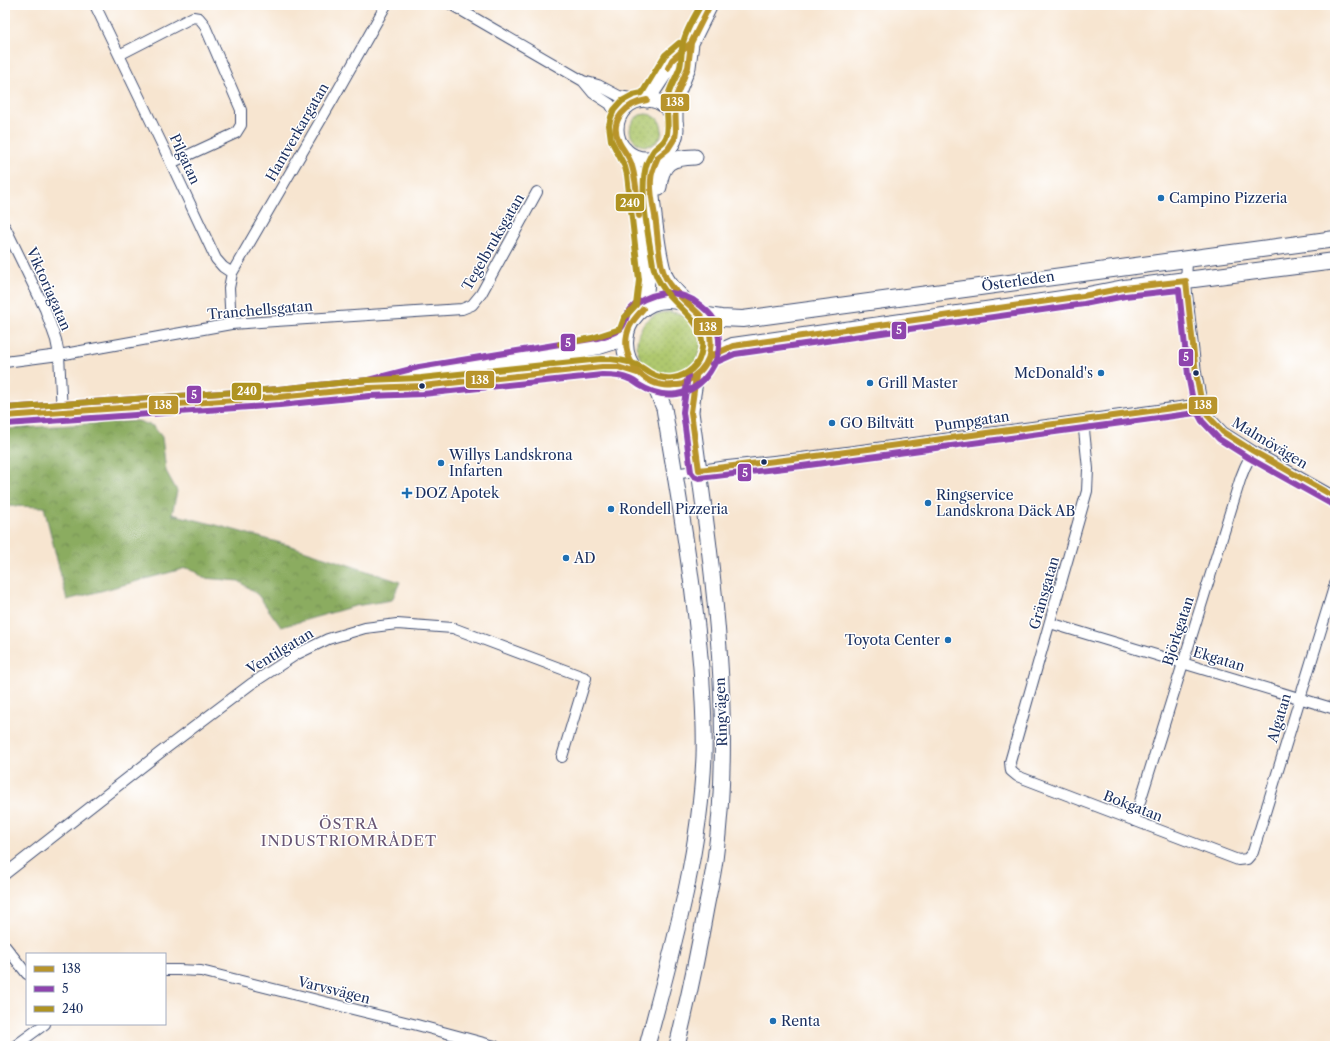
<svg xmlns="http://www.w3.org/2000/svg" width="1340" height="1051" viewBox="0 0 1340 1051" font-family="'Libre Caslon Text',serif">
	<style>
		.grass { fill: url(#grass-dots); stroke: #657c66 }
		.forest { fill: url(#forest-crowns); stroke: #536e60 }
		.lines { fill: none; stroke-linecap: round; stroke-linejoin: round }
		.minor-casing { stroke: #3c4a6f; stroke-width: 12 }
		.secondary-casing { stroke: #3c4a6f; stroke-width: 17 }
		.primary-casing { stroke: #3c4a6f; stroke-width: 18 }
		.minor { stroke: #fff; stroke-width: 10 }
		.secondary { stroke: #fff; stroke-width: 15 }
		.primary { stroke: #fff; stroke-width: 16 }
		.bus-1-casing { stroke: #fff; stroke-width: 9 }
		.bus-2-casing { stroke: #fff; stroke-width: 9 }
		.bus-3-casing { stroke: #fff; stroke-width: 9 }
		.bus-1 { stroke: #b8942b; stroke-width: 6 }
		.bus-2 { stroke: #8e44ad; stroke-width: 6 }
		.bus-3 { stroke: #af9321; stroke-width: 6 }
		.poi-dot { fill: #1f6fb2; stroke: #fff; stroke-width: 1.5 }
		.bus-dot { fill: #1b2f5e; stroke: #fff; stroke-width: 1.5 }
		.labels { text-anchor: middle; stroke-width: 3; stroke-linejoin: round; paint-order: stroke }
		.street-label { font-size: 14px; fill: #1b2f5e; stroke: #fff }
		.poi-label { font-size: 14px; fill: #1b2f5e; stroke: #fff; text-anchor: start }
		.neighbourhood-label { font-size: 15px; letter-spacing: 1px; fill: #695674; stroke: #fff }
		.line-badge { stroke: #fff; stroke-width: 1.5 }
		.badge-label { font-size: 11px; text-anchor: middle; font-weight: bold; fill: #fff }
	</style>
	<defs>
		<pattern id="grass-dots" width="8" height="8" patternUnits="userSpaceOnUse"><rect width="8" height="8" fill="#afc86e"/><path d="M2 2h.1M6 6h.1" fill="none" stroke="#96ac62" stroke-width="1.8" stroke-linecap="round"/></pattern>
		<pattern id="forest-crowns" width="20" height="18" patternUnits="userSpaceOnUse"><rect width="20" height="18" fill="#8bac61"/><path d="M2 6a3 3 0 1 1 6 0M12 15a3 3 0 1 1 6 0" fill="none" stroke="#718c53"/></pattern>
	</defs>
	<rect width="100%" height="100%" fill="#fff"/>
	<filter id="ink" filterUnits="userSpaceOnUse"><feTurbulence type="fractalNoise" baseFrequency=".025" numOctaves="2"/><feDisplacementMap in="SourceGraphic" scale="8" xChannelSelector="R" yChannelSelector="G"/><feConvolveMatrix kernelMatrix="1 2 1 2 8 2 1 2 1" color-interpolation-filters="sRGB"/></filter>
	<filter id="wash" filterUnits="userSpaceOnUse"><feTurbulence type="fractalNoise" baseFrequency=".012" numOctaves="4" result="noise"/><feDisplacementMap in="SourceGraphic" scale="16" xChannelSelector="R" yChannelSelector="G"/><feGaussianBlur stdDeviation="0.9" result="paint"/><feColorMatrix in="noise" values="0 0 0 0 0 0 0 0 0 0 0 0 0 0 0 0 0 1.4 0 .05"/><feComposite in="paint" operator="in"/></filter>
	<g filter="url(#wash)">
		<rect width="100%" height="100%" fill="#f7e5d0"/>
		<path class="grass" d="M630 130a16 16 0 1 1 32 0a16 16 0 1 1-32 0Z
			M637 344a32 32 0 1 1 64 0a32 32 0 1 1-64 0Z"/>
		<path class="forest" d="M138 421 153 426 162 437 166 471 177 491 172 514 216 525 288 545 400 582 392 600 355 606 281 627 258 595 239 581 203 578 194 570 186 568 67 600 44 507 8 506 5 507V429Z"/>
	</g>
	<g filter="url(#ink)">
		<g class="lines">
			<defs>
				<path id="minor" d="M95 5 171 163 216 259 223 267 232 273 229 288 231 324
					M452 5 583 81 598 85 619 96 642 100
					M119 55 193 17 199 18 204 24 241 110V125L236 133 171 163
					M583 81 593 93 610 104 614 111 617 123
					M5 227 45 309 56 340 59 355 62 412
					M1187 260 1186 285 1196 373 1202 404 1209 417 1223 432 1253 451 1335 497
					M232 273 333 99 386 5
					M5 362 59 355 231 324 462 309 472 305 481 294 537 192
					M1083 420 1088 469 1087 491 1010 762 1011 771 1017 776 1238 860 1247 859 1253 852 1335 584
					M674 474 728 466 801 458 884 447 1202 404
					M1050 623 1335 709
					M1134 821 1241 477 1245 467 1253 451
					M5 874 161 752 251 684 297 654 328 639 365 628 397 624 453 628 586 678 562 757
					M5 946 27 974
					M165 970H178L201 971 417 1025 495 1046
					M15 1046 45 1024"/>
				<path id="secondary" d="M616 129a30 30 0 1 1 60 0a30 30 0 1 1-60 0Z
					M647 100 666 71 672 60 691 43 710 5
					M675 121V99L688 67 691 43
					M625 150 634 170 647 280 646 292 643 309
					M658 157C655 163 653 170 652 177 650 193 659 265 666 278 672 289 682 297 690 306
					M659 187C662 161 671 158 695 157
					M647 1046C672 951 700 855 704 756 705 727 703 697 701 668 694 581 678 494 664 408L654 384
					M677 1046C688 1000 698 954 706 908 709 892 713 876 715 860 735 711 711 559 691 412L693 394 696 376"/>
				<path id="primary" d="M625 343a43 43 0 1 1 86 0a43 43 0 1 1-86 0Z
					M701 315 721 318 743 319 1335 239
					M709 357 733 346 1083 296 1124 288 1335 261
					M399 381 420 375 599 346 612 342 626 335
					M5 416 279 397 369 388 422 386 602 367H618L637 373"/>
			</defs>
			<use href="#minor" class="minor-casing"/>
			<use href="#secondary" class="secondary-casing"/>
			<use href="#primary" class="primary-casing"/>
			<use href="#minor" class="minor"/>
			<use href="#secondary" class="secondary"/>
			<use href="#primary" class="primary"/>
			<defs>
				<path id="bus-1" d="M668 68 672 60 691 43 710 5
					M658 157 668 149 675 138 676 131 675 99 688 67 691 43
					M639 216C637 199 637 183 632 166 630 157 623 150 619 142 608 120 627 103 647 100
					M643 309C639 314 633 320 630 326 616 355 643 390 674 385 677 385 681 385 683 384 687 382 690 379 693 377 703 370 709 361 710 350 712 337 710 326 701 316 689 304 675 294 666 278 658 263 658 234 655 216 653 204 650 192 651 180 651 172 655 164 658 157
					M709 357 733 346 1083 296 1124 288 1186 281 1196 373 1202 404 1209 417 1223 432 1253 451 1335 497
					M696 376 691 412 699 470 801 458 1202 404
					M5 416 279 397 369 388 422 386 602 367H618L637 373"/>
				<path id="bus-2" d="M712 364 735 354 1084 304 1125 296 1179 290 1188 375 1194 406 1202 421 1219 439 1249 458 1331 504
					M688 375 683 412 691 472 694 476 699 478 802 466 1203 412
					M5 408 278 389 368 380 419 367 597 338C604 336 614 334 620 329 624 326 626 318 628 313 635 301 652 295 664 293 673 292 685 296 693 300 702 306 710 312 715 321 717 325 717 329 718 333 724 360 704 389 677 394 664 396 650 392 639 385 636 383 633 380 629 379 621 375 611 375 602 375L423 394 370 396 280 405 6 424"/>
				<path id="bus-3" d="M560 344 592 338 620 329 624 318 636 305 639 280 627 175 625 167 611 140 609 125 611 117 614 110 622 101 633 95 642 93 665 55 679 43
					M5 408 278 389 368 380 421 378 601 359C613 359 626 360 637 365 643 367 647 372 652 374 665 381 681 379 692 369 698 364 701 356 702 348 705 323 680 310 666 292 660 284 655 276 653 265 649 238 638 189 647 163 649 159 651 154 654 150 659 145 666 142 667 134 669 123 666 112 667 101 668 89 676 79 680 67 682 59 681 51 683 43 686 30 694 17 701 5"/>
			</defs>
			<use href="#bus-1" class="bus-1-casing"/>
			<use href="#bus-2" class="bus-2-casing"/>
			<use href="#bus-3" class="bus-3-casing"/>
			<use href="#bus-1" class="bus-1"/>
			<use href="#bus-2" class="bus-2"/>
			<use href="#bus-3" class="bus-3"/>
		</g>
	</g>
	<g class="poi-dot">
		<circle cx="1161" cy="198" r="4"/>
		<circle cx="1101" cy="373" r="4"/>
		<circle cx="870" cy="383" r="4"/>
		<circle cx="832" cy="423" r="4"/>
		<circle cx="441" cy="463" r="4"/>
		<path d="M405 487h4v4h4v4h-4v4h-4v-4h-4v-4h4z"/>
		<circle cx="928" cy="503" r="4"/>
		<circle cx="611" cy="509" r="4"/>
		<circle cx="566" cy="558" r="4"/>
		<circle cx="948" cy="640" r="4"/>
		<circle cx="773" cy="1021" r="4"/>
	</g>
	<g class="bus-dot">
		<circle cx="1196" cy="373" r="3.5"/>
		<circle cx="422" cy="386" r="3.5"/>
		<circle cx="764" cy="462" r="3.5"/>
	</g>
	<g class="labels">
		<g class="street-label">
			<text transform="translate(297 132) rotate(-60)" y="5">Hantverkargatan</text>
			<text transform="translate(185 159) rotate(65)" y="5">Pilgatan</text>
			<text transform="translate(493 242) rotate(-60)" y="5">Tegelbruksgatan</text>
			<text transform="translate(1018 281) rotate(-8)" y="5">Österleden</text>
			<text transform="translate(49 289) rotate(66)" y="5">Viktoriagatan</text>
			<text transform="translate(260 310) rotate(-5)" y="5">Tranchellsgatan</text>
			<text transform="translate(972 421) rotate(-8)" y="5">Pumpgatan</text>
			<text transform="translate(1270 443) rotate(31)" y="5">Malmövägen</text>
			<text transform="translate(1044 593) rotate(-74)" y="5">Gränsgatan</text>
			<text transform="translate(1178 631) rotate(-72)" y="5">Björkgatan</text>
			<text transform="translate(280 651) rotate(-31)" y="5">Ventilgatan</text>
			<text transform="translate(1219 659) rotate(17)" y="5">Ekgatan</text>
			<text transform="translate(721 712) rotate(-92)" y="5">Ringvägen</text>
			<text transform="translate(1279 718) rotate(-73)" y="5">Algatan</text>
			<text transform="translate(1133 806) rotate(21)" y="5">Bokgatan</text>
			<text transform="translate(334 990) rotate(14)" y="5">Varvsvägen</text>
		</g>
		<g class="poi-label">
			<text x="1169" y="203">Campino Pizzeria</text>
			<text x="1093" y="378" text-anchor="end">McDonald's</text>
			<text x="878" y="388">Grill Master</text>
			<text x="840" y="428">GO Biltvätt</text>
			<text x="449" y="460">Willys Landskrona<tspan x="449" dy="16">Infarten</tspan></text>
			<text x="415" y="498">DOZ Apotek</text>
			<text x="936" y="500">Ringservice<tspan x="936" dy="16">Landskrona Däck AB</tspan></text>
			<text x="619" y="514">Rondell Pizzeria</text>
			<text x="574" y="563">AD</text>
			<text x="940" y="645" text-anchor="end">Toyota Center</text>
			<text x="781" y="1026">Renta</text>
		</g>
		<g class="neighbourhood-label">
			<text x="349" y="829">ÖSTRA<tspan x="349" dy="17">INDUSTRIOMRÅDET</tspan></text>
		</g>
	</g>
	<g class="line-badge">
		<rect x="660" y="93" width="30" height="19" rx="4" fill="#b8942b"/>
		<rect x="615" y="193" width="30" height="19" rx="4" fill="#af9321"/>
		<rect x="693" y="317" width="30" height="19" rx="4" fill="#b8942b"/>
		<rect x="891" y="321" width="16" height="19" rx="4" fill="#8e44ad"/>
		<rect x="560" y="333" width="16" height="19" rx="4" fill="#8e44ad"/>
		<rect x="1178" y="348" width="16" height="19" rx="4" fill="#8e44ad"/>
		<rect x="465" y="370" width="30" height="19" rx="4" fill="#b8942b"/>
		<rect x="231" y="382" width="31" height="19" rx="4" fill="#af9321"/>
		<rect x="186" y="385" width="16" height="19" rx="4" fill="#8e44ad"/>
		<rect x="148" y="395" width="31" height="20" rx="4" fill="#b8942b"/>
		<rect x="1188" y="396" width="30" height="19" rx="4" fill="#b8942b"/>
		<rect x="737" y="463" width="15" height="19" rx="4" fill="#8e44ad"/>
	</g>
	<g class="badge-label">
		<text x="675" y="106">138</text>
		<text x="630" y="207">240</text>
		<text x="708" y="331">138</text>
		<text x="899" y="334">5</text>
		<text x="568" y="347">5</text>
		<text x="1186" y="361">5</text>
		<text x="480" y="384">138</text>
		<text x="247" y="395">240</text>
		<text x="194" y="399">5</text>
		<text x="163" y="409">138</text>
		<text x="1203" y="409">138</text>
		<text x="745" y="477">5</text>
	</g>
	<rect width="1340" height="1051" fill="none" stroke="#fff" stroke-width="20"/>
	<rect x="26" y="953" width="140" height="72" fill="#ffffff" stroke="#a4acbf"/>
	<rect x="34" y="966" width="20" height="6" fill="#b8942b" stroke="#a4acbf"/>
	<text x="62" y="973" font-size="12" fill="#1b2f5e">138</text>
	<rect x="34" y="986" width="20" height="6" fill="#8e44ad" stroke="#a4acbf"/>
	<text x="62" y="993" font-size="12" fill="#1b2f5e">5</text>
	<rect x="34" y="1006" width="20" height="6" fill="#af9321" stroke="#a4acbf"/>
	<text x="62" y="1013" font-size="12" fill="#1b2f5e">240</text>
</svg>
